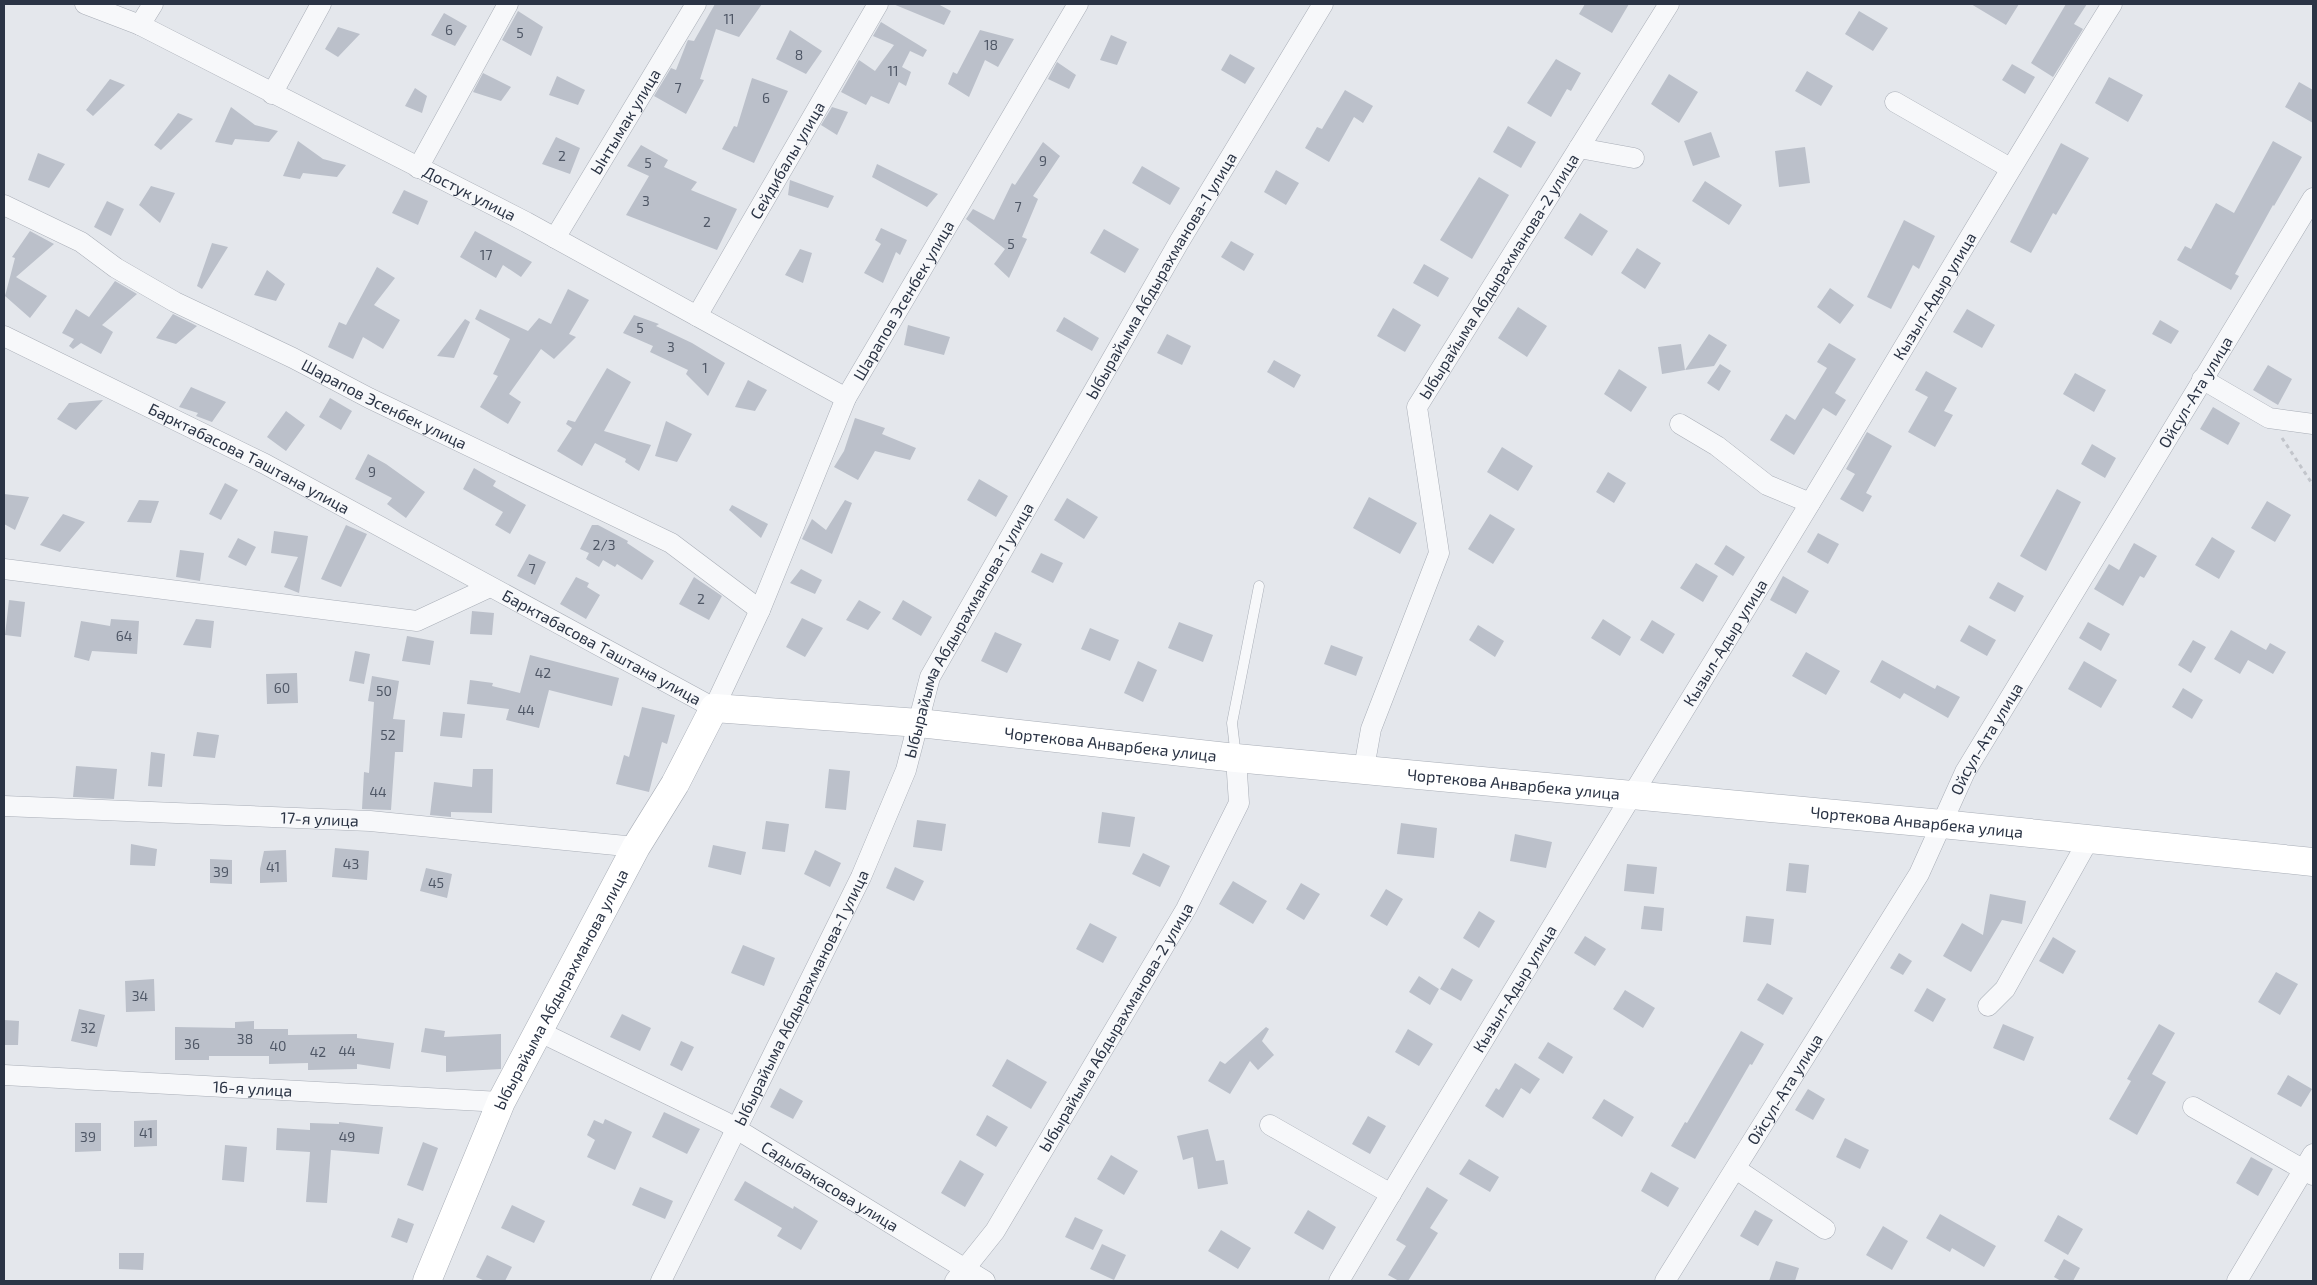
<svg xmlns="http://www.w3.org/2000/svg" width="2317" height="1285" viewBox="0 0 2317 1285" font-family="'Exo 2',sans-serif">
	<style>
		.building { fill: #bbc0ca }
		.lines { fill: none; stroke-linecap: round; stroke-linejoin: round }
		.lane-casing { stroke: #a9aeb7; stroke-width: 11 }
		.street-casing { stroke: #a9aeb7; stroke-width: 21 }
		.secondary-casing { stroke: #a9aeb7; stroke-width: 29 }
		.path { stroke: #c2c5cb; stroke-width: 3; stroke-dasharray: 4 4; stroke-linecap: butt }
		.lane { stroke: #f7f8fa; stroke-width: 10 }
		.street { stroke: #f7f8fa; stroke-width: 20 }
		.secondary { stroke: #fff; stroke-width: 28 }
		.labels { text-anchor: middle; stroke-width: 5; stroke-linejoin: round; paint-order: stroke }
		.number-label { font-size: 14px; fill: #4f5766 }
		.street-label { font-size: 16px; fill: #2b3445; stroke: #f4f6f9 }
	</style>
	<rect width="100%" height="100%" fill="#e4e7ec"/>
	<path class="building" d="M715 4H762L739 37 716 29 700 79 704 80 686 114 654 96 671 68 676 70 687 42 688 40 694 41Z
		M893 4H938L951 11 944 25Z
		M1585 4H1629L1612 33 1579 14Z
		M1971 4H2019L2006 25Z
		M2066 4H2087L2074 24 2083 29 2053 77 2031 63Z
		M518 11 543 27 531 56 502 40Z
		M1859 11 1888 28 1873 51 1845 34Z
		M444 13 467 26 455 46 431 35Z
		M881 22 927 50 923 57 910 51 902 67 911 72 906 86 899 82 889 104 871 96 866 105 841 92 859 60 875 71 894 45 873 36Z
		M338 27 360 34 338 57 325 49Z
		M790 30 822 51 806 74 776 59Z
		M980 30 1014 39 998 67 985 60 969 97 948 84 953 72 957 74Z
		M1111 35 1127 42 1117 65 1100 60Z
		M1230 54 1255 68 1245 84 1221 70Z
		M1556 59 1581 73 1571 91 1567 89 1551 117 1527 103Z
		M1057 62 1076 75 1069 89 1048 79Z
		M2012 64 2035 77 2025 94 2002 80Z
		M1807 71 1833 86 1821 106 1795 91Z
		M483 73 511 87 501 101 473 92Z
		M1669 74 1698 92 1679 123 1651 104Z
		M557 76 585 90 578 105 549 95Z
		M2109 77 2143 95 2128 122 2095 103Z
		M752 78 788 91 754 163 722 149 734 126 737 127Z
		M110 79 125 85 93 116 86 110Z
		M2299 82 2313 90V123L2285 107Z
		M415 88 427 96 422 113 405 106Z
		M1345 90 1373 106 1363 123 1354 117 1329 162 1305 148 1317 127 1322 129Z
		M231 107 255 125 278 131 269 142 235 139 232 145 215 142Z
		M832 107 848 112 837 135 821 125Z
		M178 113 193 119 161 150 154 145Z
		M1508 126 1536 142 1521 168 1493 152Z
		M1711 132 1720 157 1693 166 1684 141Z
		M556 137 580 148 570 174 542 164Z
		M298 141 323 159 346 165 337 177 303 173 300 179 283 176Z
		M2273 141 2302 157 2274 206 2273 205 2235 274 2239 276 2231 290 2177 260 2185 246 2191 249 2216 203 2234 213Z
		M1043 142 1060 156 1033 196 1038 199 1022 237 1027 239 1009 278 994 264 1005 249 966 219 973 209 994 220 1012 183 1015 185Z
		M2061 143 2089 158 2056 215 2053 213 2031 253 2010 242Z
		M641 145 668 160 664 167 697 182 691 190 737 209 717 250 626 215 649 176 627 166Z
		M1805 147 1810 183 1779 187 1775 151Z
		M38 153 65 164 49 188 28 180Z
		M877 164 938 194 927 207 872 177Z
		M1142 166 1180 188 1170 205 1132 183Z
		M1276 170 1299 183 1286 205 1264 192Z
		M1479 177 1509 195 1472 259 1440 240Z
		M790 180 834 196 828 208 788 195Z
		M1705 181 1742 205 1729 225 1692 201Z
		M151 186 175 193 160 223 139 205Z
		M404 190 428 201 418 225 392 213Z
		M107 201 124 209 111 236 94 227Z
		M1580 213 1608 231 1592 256 1564 238Z
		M1904 220 1935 236 1919 269 1913 265 1891 309 1867 297Z
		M881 228 907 240 900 255 896 252 883 283 864 273 881 244 875 240Z
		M1104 229 1139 249 1125 273 1090 253Z
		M30 231 54 244 16 277 47 296 30 318 5 296 15 258 12 257Z
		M475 231 532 262 521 277 503 265 496 278 460 257Z
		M1231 241 1254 254 1244 271 1221 257Z
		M212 243 228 247 202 289 197 286Z
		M1637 248 1661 263 1645 289 1621 273Z
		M800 249 812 253 803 283 785 275Z
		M1424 264 1449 278 1438 297 1413 283Z
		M377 267 395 278 374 305 400 320 383 349 363 337 353 359 328 347 339 322 346 325Z
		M267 270 285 284 276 301 254 295Z
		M115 281 137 294 102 325 113 332 101 354 81 343 73 349 69 346 74 339 62 333 76 309 89 317Z
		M1830 288 1854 305 1840 324 1817 307Z
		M568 289 589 300 569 334 576 337 554 359 541 349 509 394 521 402 508 424 480 407 498 376 493 374 510 339 475 319 480 309 528 331 539 318 551 324Z
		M1518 307 1547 326 1527 357 1498 338Z
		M1393 308 1421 325 1405 352 1377 336Z
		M1967 309 1995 325 1982 348 1953 332Z
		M173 314 197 326 176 344 156 338Z
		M634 315 659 324 656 326 692 343 725 363 708 396 686 374 688 370 650 352 653 346 623 333Z
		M1064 317 1099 338 1092 351 1056 331Z
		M465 319 470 322 454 358 437 356Z
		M2160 320 2179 331 2171 344 2152 334Z
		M908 325 950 337 944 355 904 345Z
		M1167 334 1191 346 1182 365 1157 353Z
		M1709 334 1727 345 1714 366 1685 370Z
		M1829 343 1856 359 1835 393 1846 400 1836 416 1823 408 1794 455 1770 440 1786 414 1795 420 1827 368 1817 362Z
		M1681 344 1685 370 1662 374 1658 347Z
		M1274 360 1301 375 1294 388 1267 372Z
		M1720 364 1731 371 1719 391 1707 383Z
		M2268 365 2292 379 2278 405 2253 390Z
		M607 368 631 382 604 431 651 445 639 471 625 462 626 459 595 443 582 466 557 451 572 428 566 424 568 420 575 422Z
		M1619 369 1647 387 1631 412 1604 394Z
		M1926 371 1957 388 1944 411 1953 415 1935 447 1908 432 1928 397 1915 390Z
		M2075 373 2106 390 2094 412 2063 394Z
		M748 380 767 390 755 411 735 407Z
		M191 387 226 402 212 422 196 416 198 413 179 407Z
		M330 398 352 411 341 430 319 417Z
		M103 400 76 430 57 419 69 403Z
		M2213 407 2240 423 2228 445 2200 429Z
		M286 411 305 425 286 451 267 437Z
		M855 418 885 428 882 434 916 448 910 460 875 451 858 480 834 467 844 451Z
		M666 421 692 434 677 462 655 456Z
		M1867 432 1892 446 1866 493 1872 496 1863 512 1840 499 1855 474 1846 469Z
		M2092 444 2116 458 2105 478 2081 464Z
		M1502 447 1533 466 1518 491 1487 472Z
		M368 454 386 464 425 492 406 518 387 504 392 498 355 479Z
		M474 468 496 481 493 486 526 505 510 534 495 525 503 512 463 489Z
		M1608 472 1626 483 1614 503 1596 492Z
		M979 479 1008 496 996 517 967 500Z
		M225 483 238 490 221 520 209 514Z
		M2057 489 2081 502 2046 571 2020 556Z
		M4 494 29 497 15 530 4 524Z
		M1369 497 1417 523 1400 554 1353 528Z
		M1067 498 1098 517 1084 539 1054 520Z
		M139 500 159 501 151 523 127 522Z
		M845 500 852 503 832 554 802 539 812 519 826 530Z
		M2267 501 2291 515 2275 542 2251 528Z
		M732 505 768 524 761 538 729 510Z
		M63 514 85 522 60 552 40 545Z
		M1490 514 1515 529 1493 564 1468 549Z
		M346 525 367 534 341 587 321 579Z
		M592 525H598L628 541 627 543 654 561 642 580 617 564 615 567 603 560 599 567 586 559 589 553 580 549Z
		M274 531 308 536 299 593 284 587 298 557 271 553Z
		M1818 533 1839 544 1828 564 1807 552Z
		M2212 537 2235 551 2219 579 2195 565Z
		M238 538 256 547 246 566 228 557Z
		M2134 543 2157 556 2144 578 2140 576 2123 606 2094 589 2109 564 2119 570Z
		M1726 545 1745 557 1733 576 1714 564Z
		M180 550 204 553 200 581 176 577Z
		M1041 553 1063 563 1053 583 1031 572Z
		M529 554 546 562 535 585 517 576Z
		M1696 563 1718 576 1703 602 1680 588Z
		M801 569 822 580 815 594 790 583Z
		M1783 576 1809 591 1796 614 1770 600Z
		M576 577 589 583 587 587 600 595 586 619 560 604Z
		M694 577 722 596 709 620 679 604Z
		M1998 582 2024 596 2015 612 1989 598Z
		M9 600 25 602 21 637 5 635Z
		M859 600 881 612 868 630 846 620Z
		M903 600 932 617 921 636 892 619Z
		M472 611 494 613 492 635 470 634Z
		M802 618 823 628 805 657 786 647Z
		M111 619 139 621 137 654 92 651 89 661 74 657 81 621 110 626Z
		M196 619 214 621 211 648 183 645Z
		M1603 619 1631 637 1620 656 1591 638Z
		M1652 620 1675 634 1663 654 1640 640Z
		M1179 622 1213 635 1203 662 1168 648Z
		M2088 622 2110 634 2101 651 2079 638Z
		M1478 625 1504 641 1495 657 1469 640Z
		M1969 625 1996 640 1987 656 1960 641Z
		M1090 628 1119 640 1110 661 1081 649Z
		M2231 630 2266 650 2270 643 2286 652 2273 674 2248 660 2240 674 2214 659Z
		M995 632 1022 644 1007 673 981 661Z
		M407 636 434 641 430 665 402 661Z
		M2193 640 2206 647 2191 673 2178 665Z
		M1331 645 1363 657 1356 676 1324 664Z
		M355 651 370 654 364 684 349 681Z
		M1806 652 1840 671 1826 695 1792 676Z
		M530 655 619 678 612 706 549 690 539 728 506 720 509 709 467 704 470 680 493 683 492 686 520 693Z
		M1882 660 1935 689 1937 685 1960 697 1948 718 1904 693 1900 699 1870 682Z
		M1138 661 1157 670 1143 702 1124 693Z
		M2084 661 2117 680 2101 708 2068 689Z
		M297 673 298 703 267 704 266 674Z
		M372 676 399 681 393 719 405 720 403 752H395L391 810 362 809 364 772 369 773 374 702 368 701Z
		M2183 688 2203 700 2192 719 2172 707Z
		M642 707 675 715 667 744 662 742 649 792 616 784 624 755 629 757Z
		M443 712 465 714 462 738 440 736Z
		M197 732 219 735 215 758 193 756Z
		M151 752 165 754 162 787 148 786Z
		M76 766 117 769 114 799 73 797Z
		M473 769H493L492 813 451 812V817L430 815 434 782 472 787Z
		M829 769 850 771 846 810 825 808Z
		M1102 812 1135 817 1130 847 1098 843Z
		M917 820 946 824 942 851 913 847Z
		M766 821 789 824 785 852 762 849Z
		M1401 823 1437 828 1434 858 1397 854Z
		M1515 834 1552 842 1546 868 1510 861Z
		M131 844 157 849 155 866 130 865Z
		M713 845 746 852 741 875 708 867Z
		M335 848 369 851 367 880 332 877Z
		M286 850 287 882 260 883V869L264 851Z
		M815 850 841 863 830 887 804 874Z
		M1143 853 1170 866 1160 887 1132 874Z
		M210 859 232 860V884L210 883Z
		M1789 863 1809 865 1806 893 1786 891Z
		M1627 864 1657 867 1654 894 1624 891Z
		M895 867 924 881 914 901 886 888Z
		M426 868 452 874 447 898 420 891Z
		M1233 881 1267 901 1253 924 1219 904Z
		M1301 883 1320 894 1304 920 1286 909Z
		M1386 889 1403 899 1387 926 1370 916Z
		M1990 894 2026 901 2022 924 2002 920 1971 972 1943 956 1962 923 1983 935Z
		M1644 906 1664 908 1662 931 1641 929Z
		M1479 911 1495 921 1479 948 1463 938Z
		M1746 916 1774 919 1771 945 1743 942Z
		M1090 923 1117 937 1103 963 1076 949Z
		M1585 936 1606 949 1595 966 1574 953Z
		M2053 937 2076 951 2063 974 2039 961Z
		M743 945 775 958 764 986 731 973Z
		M1899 953 1912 961 1903 975 1890 968Z
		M1452 968 1473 980 1461 1001 1440 989Z
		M2276 972 2298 984 2280 1015 2258 1002Z
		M1419 976 1439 989 1430 1005 1409 992Z
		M154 979 155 1011 126 1012 125 981Z
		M1767 983 1793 998 1783 1015 1757 1000Z
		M1927 988 1946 999 1933 1022 1914 1011Z
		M1625 990 1655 1008 1643 1028 1613 1009Z
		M79 1009 105 1015 97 1047 71 1041Z
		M622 1014 651 1028 640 1051 610 1037Z
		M4 1020 19 1021 18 1045H4Z
		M254 1021V1029H288V1035L357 1034V1038L394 1043 390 1069 357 1064V1069L308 1070V1063L269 1064V1056H209V1060H175V1027L235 1028V1022Z
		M2003 1024 2034 1037 2024 1061 1993 1048Z
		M2159 1024 2175 1033 2152 1074 2166 1082 2137 1135 2109 1119 2131 1081 2127 1079Z
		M1266 1027 1269 1029 1262 1041 1274 1055 1258 1070 1250 1061 1230 1094 1208 1081 1220 1061 1225 1064Z
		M425 1028 445 1031 444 1037 501 1034V1069L446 1072V1056L421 1052Z
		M1408 1029 1433 1044 1419 1066 1395 1052Z
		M1741 1031 1764 1044 1752 1065 1750 1064 1695 1159 1671 1146 1685 1122 1687 1123Z
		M681 1041 694 1047 682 1071 670 1065Z
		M1548 1042 1573 1057 1563 1074 1538 1058Z
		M1007 1059 1047 1082 1031 1109 992 1086Z
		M1515 1063 1540 1079 1530 1094 1521 1088 1503 1118 1485 1106 1496 1088 1499 1090Z
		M2288 1075 2312 1089 2301 1107 2277 1094Z
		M780 1088 803 1101 793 1119 770 1107Z
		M1808 1089 1825 1099 1813 1120 1795 1110Z
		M1604 1099 1634 1117 1622 1137 1592 1118Z
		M664 1112 700 1129 687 1154 652 1137Z
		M987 1115 1008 1127 996 1147 976 1135Z
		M1368 1116 1386 1126 1370 1154 1352 1144Z
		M605 1119 632 1132 615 1170 587 1157 595 1140 587 1135 594 1120 603 1124Z
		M157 1120V1146L134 1147V1121Z
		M339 1122 383 1127 379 1154 331 1150 327 1203 306 1202 310 1152 276 1150 277 1128 310 1130V1123L339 1124Z
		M75 1123H101V1151L75 1152Z
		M1208 1129 1216 1161 1224 1160 1228 1184 1198 1189 1193 1157 1183 1160 1177 1136Z
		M1845 1138 1869 1150 1860 1169 1836 1157Z
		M423 1142 438 1148 423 1191 407 1185Z
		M225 1145 247 1147 244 1182 222 1180Z
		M1111 1155 1138 1171 1124 1195 1097 1179Z
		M2251 1157 2273 1169 2258 1196 2236 1183Z
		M1469 1159 1499 1177 1490 1192 1459 1174Z
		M960 1160 984 1174 965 1207 941 1193Z
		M1651 1172 1679 1188 1668 1207 1641 1191Z
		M745 1181 793 1209 794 1206 818 1221 801 1250 777 1236 782 1228 734 1200Z
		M640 1187 673 1201 665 1219 632 1205Z
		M1427 1187 1448 1200 1430 1228 1438 1233 1408 1281H1399L1388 1275 1406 1246 1396 1240Z
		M512 1205 545 1221 534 1243 501 1228Z
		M1308 1210 1336 1227 1323 1250 1294 1233Z
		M1755 1210 1773 1220 1758 1246 1740 1236Z
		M1940 1214 1996 1246 1984 1267 1952 1248 1950 1252 1926 1238Z
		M2058 1215 2083 1229 2068 1255 2044 1241Z
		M1075 1217 1103 1230 1093 1250 1065 1237Z
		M398 1218 414 1224 407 1243 391 1237Z
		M1883 1226 1908 1241 1892 1270 1866 1255Z
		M1221 1230 1251 1248 1238 1269 1208 1251Z
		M1102 1244 1126 1255 1114 1280 1090 1269Z
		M119 1253H144L143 1270 119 1269Z
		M487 1255 512 1267 505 1281H485L476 1277Z
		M2064 1259 2080 1268 2073 1281H2061L2054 1277Z
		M1776 1261 1799 1268 1795 1281H1769Z"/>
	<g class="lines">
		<defs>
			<path id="lane" d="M1236 757 1232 723 1259 586"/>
			<g id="street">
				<path id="s1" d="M85 4 140 25 526 222 846 398"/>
				<path d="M140 25 153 4"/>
				<path d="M272 94 321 4"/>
				<path d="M1895 102 2010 168"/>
				<path d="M1579 148 1634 158"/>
				<path d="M418 168 508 4"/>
				<path id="s2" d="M4 205 81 242 116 268 175 302 293 358 369 398 671 543 760 610"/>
				<path id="s3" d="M555 238 696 4"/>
				<path id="s4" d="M697 316 878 4"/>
				<path id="s5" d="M4 336 265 464 714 708 760 610 846 398 1078 4"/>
				<path d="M2202 379 2269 418 2313 424"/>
				<path d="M1680 424 1717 446 1767 485 1810 503"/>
				<path d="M4 569 417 621 490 587"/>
				<path id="s6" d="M1364 768 1371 729 1439 553 1417 407 1669 4"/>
				<path id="s7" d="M4 806 370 821 636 847"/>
				<path d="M1988 1006 2005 989 2089 839"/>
				<path id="s8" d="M538 1031 725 1122 985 1281"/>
				<path id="s9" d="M4 1075 501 1102"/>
				<path d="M2193 1107 2313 1175"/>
				<path d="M1270 1125 1391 1194"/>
				<path d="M1736 1169 1825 1229"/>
				<path id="s10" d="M661 1281 861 877 906 770 930 677 1179 242 1323 4"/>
				<path id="s11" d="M955 1281 995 1231 1186 909 1239 803 1236 758"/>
				<path id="s12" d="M1339 1281C1493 1021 1652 763 1809 505 1910 338 2009 169 2112 4"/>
				<path id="s13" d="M1665 1281 1919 874 1965 772 2313 198"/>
				<path d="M2237 1281 2313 1154"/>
			</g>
			<g id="secondary">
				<path id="s14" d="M427 1281 501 1102 636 847 675 784 714 708 919 723 1236 758 1942 824 2313 862"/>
			</g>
		</defs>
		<use href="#lane" class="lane-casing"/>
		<use href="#street" class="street-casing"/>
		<use href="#secondary" class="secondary-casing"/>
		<path class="path" d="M2282 438 2313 485"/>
		<use href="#lane" class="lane"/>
		<use href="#street" class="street"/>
		<use href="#secondary" class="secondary"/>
	</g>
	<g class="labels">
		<g class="number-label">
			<text x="729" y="24">11</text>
			<text x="449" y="35">6</text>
			<text x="520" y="38">5</text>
			<text x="991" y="50">18</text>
			<text x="799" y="60">8</text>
			<text x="893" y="76">11</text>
			<text x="678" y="93">7</text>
			<text x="766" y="103">6</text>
			<text x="562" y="161">2</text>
			<text x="1043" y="166">9</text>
			<text x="648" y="168">5</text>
			<text x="646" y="206">3</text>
			<text x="1018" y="212">7</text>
			<text x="707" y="227">2</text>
			<text x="1011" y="249">5</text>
			<text x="486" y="260">17</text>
			<text x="640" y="333">5</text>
			<text x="671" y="352">3</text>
			<text x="705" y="373">1</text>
			<text x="372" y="477">9</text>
			<text x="604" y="550">2/3</text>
			<text x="532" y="574">7</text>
			<text x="701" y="604">2</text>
			<text x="124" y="641">64</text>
			<text x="543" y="678">42</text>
			<text x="282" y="693">60</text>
			<text x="384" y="696">50</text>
			<text x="526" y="715">44</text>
			<text x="388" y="740">52</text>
			<text x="378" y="797">44</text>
			<text x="351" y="869">43</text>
			<text x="273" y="872">41</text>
			<text x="221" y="877">39</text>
			<text x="436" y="888">45</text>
			<text x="140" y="1001">34</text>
			<text x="88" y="1033">32</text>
			<text x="245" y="1044">38</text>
			<text x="192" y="1049">36</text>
			<text x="278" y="1051">40</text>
			<text x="347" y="1056">44</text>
			<text x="318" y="1057">42</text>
			<text x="146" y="1138">41</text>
			<text x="88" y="1142">39</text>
			<text x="347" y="1142">49</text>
		</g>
		<g class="street-label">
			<text dy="6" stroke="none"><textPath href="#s3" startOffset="136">Ынтымак улица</textPath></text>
			<text dy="6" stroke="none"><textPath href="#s4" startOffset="180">Сейдибалы улица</textPath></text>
			<text dy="6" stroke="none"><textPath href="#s1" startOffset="429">Достук улица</textPath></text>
			<text dy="6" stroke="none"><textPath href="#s10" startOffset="1126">Ыбырайыма Абдырахманова-1 улица</textPath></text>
			<text dy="6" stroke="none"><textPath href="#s6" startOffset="530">Ыбырайыма Абдырахманова-2 улица</textPath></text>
			<text dy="6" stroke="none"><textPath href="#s12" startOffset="1151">Кызыл-Адыр улица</textPath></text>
			<text dy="6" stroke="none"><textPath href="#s5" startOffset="1252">Шарапов Эсенбек улица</textPath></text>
			<text dy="6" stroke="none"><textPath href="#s13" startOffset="1036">Ойсул-Ата улица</textPath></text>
			<text dy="6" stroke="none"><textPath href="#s2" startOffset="430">Шарапов Эсенбек улица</textPath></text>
			<text dy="6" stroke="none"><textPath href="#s5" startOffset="274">Барктабасова Таштана улица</textPath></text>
			<text dy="6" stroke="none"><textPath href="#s10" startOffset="721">Ыбырайыма Абдырахманова-1 улица</textPath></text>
			<text dy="6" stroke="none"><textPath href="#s12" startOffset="746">Кызыл-Адыр улица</textPath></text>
			<text dy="6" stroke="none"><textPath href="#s5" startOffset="674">Барктабасова Таштана улица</textPath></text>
			<text dy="6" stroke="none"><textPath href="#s13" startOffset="631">Ойсул-Ата улица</textPath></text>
			<text dy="6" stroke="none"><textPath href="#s14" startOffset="1040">Чортекова Анварбека улица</textPath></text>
			<text dy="6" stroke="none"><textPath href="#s14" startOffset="1445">Чортекова Анварбека улица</textPath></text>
			<text dy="6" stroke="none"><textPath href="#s7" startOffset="316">17-я улица</textPath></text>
			<text dy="6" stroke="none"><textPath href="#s14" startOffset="1850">Чортекова Анварбека улица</textPath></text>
			<text dy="6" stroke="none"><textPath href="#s12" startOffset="341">Кызыл-Адыр улица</textPath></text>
			<text dy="6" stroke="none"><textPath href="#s14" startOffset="321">Ыбырайыма Абдырахманова улица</textPath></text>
			<text dy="6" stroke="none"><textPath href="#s10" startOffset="316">Ыбырайыма Абдырахманова-1 улица</textPath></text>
			<text dy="6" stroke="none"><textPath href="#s11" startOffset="301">Ыбырайыма Абдырахманова-2 улица</textPath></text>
			<text dy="6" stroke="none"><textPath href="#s9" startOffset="249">16-я улица</textPath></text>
			<text dy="6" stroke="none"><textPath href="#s13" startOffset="226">Ойсул-Ата улица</textPath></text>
			<text dy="6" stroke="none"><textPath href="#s8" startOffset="331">Садыбакасова улица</textPath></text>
		</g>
	</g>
	<rect width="2317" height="1285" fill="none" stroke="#2b3445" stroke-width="10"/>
</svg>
